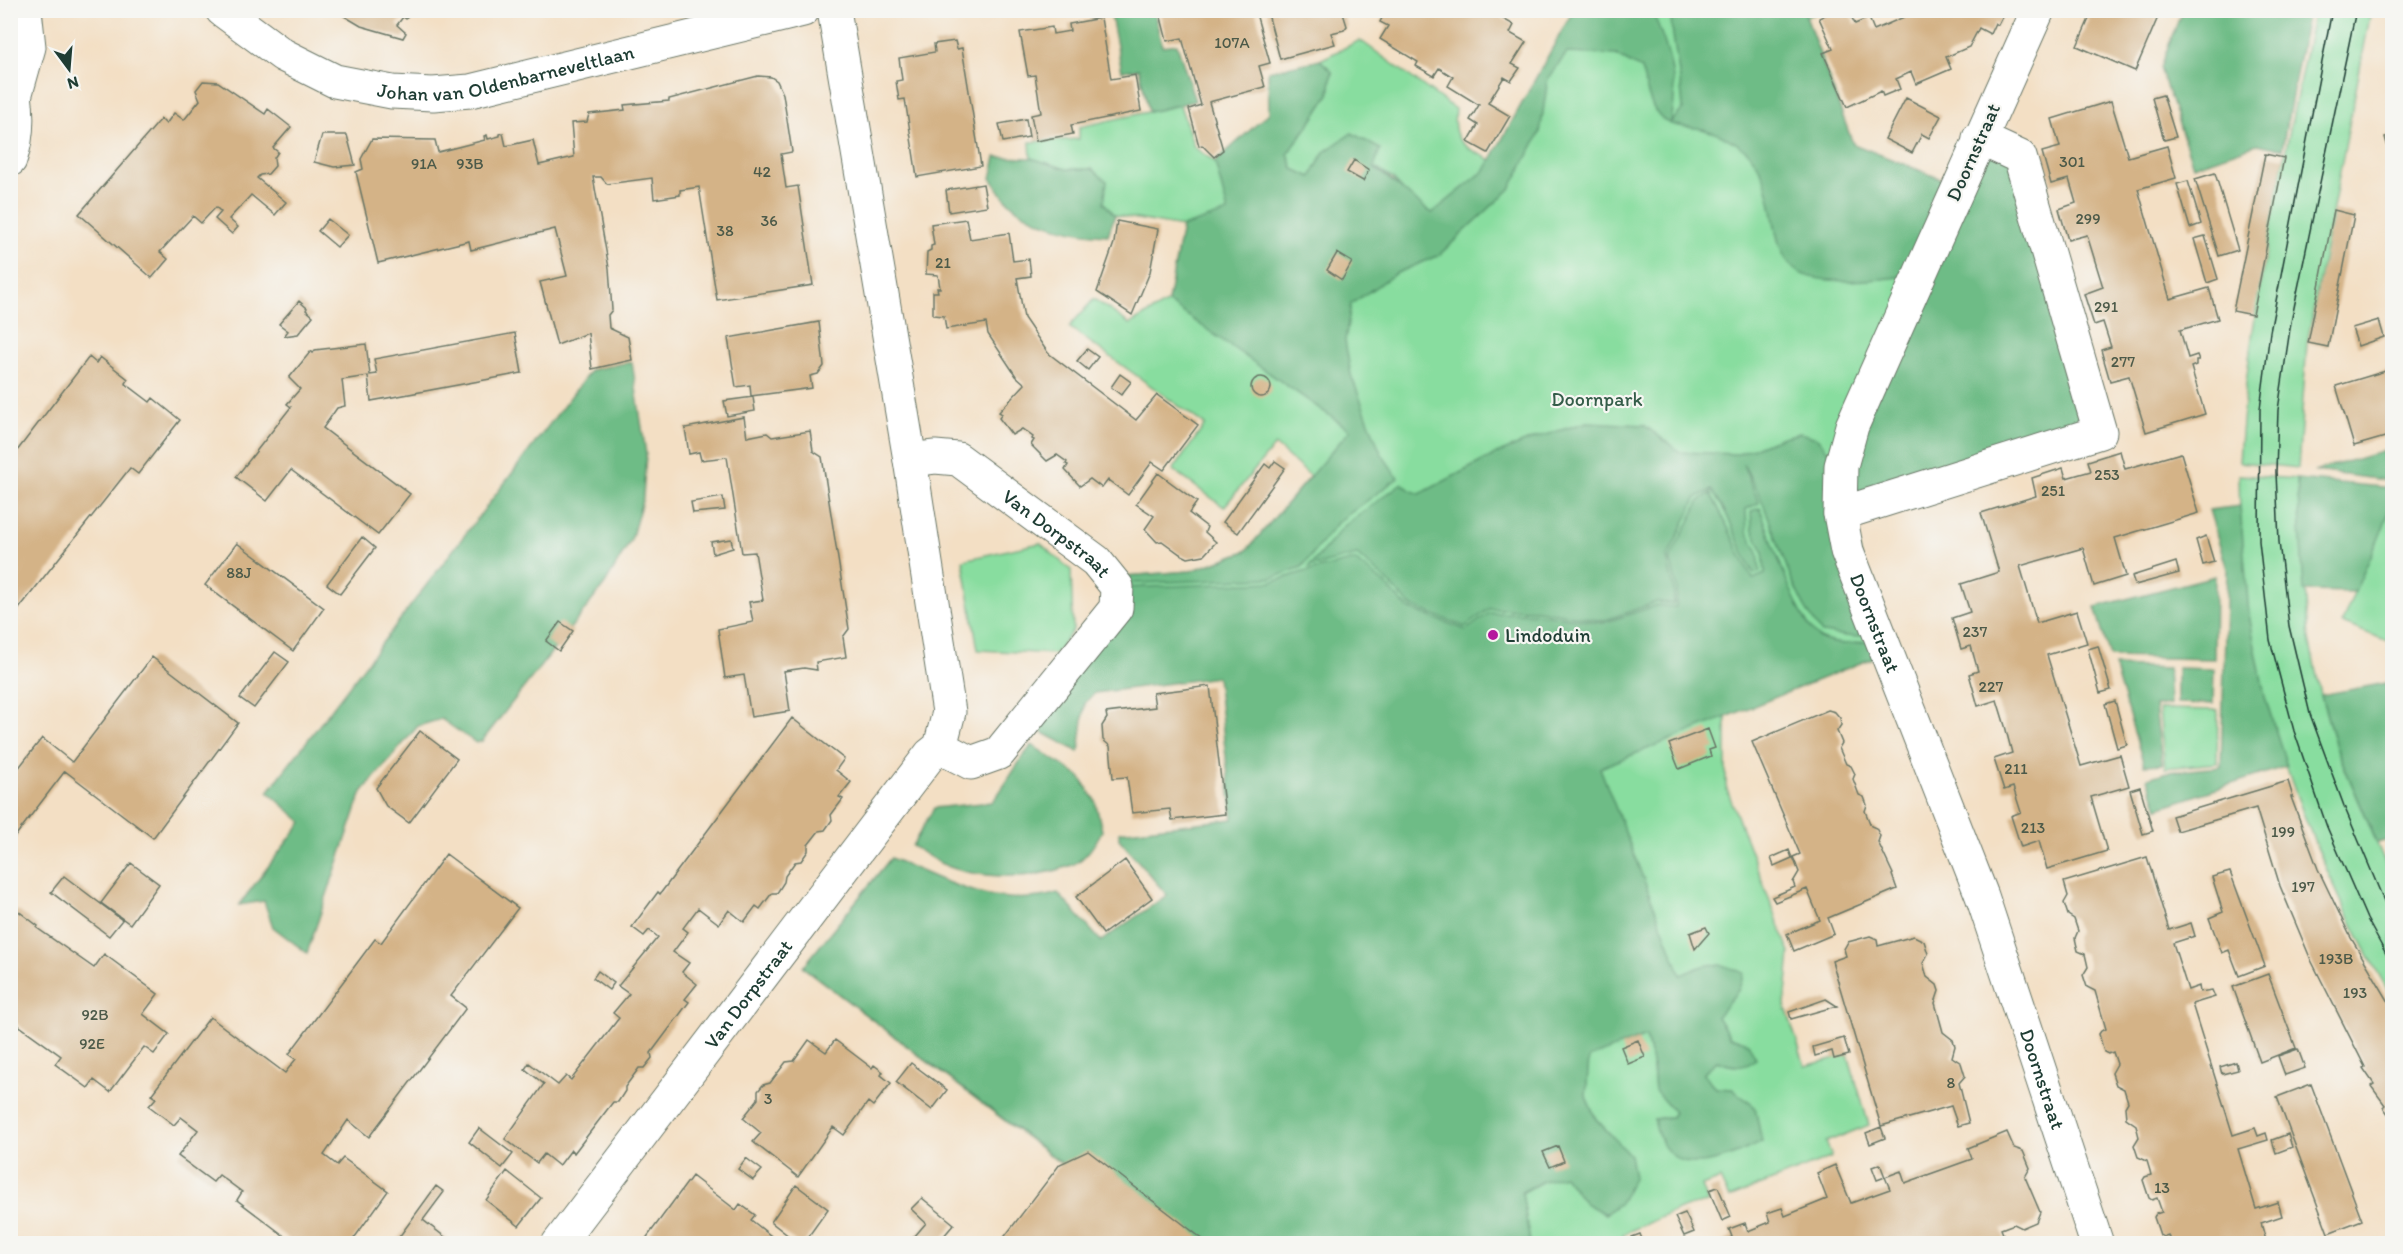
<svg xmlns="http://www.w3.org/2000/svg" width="2403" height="1254" viewBox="0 0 2403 1254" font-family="Itim,sans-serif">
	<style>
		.green { fill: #88dd9f; stroke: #548d6a; stroke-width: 1.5; fill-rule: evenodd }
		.forest { fill: #6ebc86; stroke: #467c5d; stroke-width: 1.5 }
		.building { fill: #d4b387 }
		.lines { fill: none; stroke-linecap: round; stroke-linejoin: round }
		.minor-casing { stroke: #697666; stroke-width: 35 }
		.minor { stroke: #fff; stroke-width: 33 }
		.tram { stroke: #1f3d34; stroke-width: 1.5 }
		.poi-dot { fill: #b5179e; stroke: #f6f6f2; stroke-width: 2 }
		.labels { text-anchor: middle; stroke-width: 4.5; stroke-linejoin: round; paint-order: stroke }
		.number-label { font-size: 16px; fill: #4c5a49 }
		.street-label { font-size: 20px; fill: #1f3d34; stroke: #f6f6f2 }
		.park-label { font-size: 20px; fill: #345d49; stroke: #f6f6f2 }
		.poi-label { font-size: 20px; fill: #1f3d34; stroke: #f6f6f2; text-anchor: start }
	</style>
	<rect width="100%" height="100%" fill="#f6f6f2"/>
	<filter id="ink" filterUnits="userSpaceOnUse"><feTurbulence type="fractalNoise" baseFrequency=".0167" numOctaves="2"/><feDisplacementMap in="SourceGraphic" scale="12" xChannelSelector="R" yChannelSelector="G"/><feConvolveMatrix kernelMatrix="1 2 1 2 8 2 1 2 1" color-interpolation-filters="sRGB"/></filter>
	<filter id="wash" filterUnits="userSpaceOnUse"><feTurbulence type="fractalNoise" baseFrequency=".008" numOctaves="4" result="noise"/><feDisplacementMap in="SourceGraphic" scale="24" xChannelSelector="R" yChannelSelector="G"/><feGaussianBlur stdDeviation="1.35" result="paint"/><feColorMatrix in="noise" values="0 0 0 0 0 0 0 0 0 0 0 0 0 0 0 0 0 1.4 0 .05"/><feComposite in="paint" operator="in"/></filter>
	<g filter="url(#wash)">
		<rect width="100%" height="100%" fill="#f3dfc4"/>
		<path class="green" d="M1573 11H1821L1806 17 1853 144 1956 185 1838 463 1885 653 1726 717V787L1790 953 1785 1005 1805 1066 1848 1055 1869 1125 1826 1142 1832 1157 1729 1198 1720 1179 1702 1186 1708 1203 1682 1208 1623 1234 1626 1243H1530L1522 1193 1543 1181 1564 1176 1585 1203 1611 1135 1596 1119 1586 1097 1588 1059 1165 1243 803 967 891 858 1081 978 1220 870 1254 810 1239 670 1119 605 1113 577 1191 571 1246 551 1310 476 1275 445 1224 507 1173 470 1205 425 1069 327 1094 299 1130 324 1168 302 1182 227 1115 215 1104 203 1106 181 1092 169H1066L1031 158 1030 142 1079 139V127L1180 105 1194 147 1215 162 1229 212 1432 213 1411 199 1393 179 1374 167 1324 152 1311 178 1293 169 1288 153 1313 119 1329 94 1332 71 1320 60 1360 40 1455 109C1451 143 1463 145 1491 160ZM1739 989 1716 1017 1730 1037 1748 1043 1755 1059C1743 1068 1731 1067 1717 1061L1703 1074 1716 1088 1732 1089 1661 1142 1654 1119 1671 1117 1674 1112 1655 1090 1653 1067 1646 1036Z
			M2314 11H2371L2307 343 2298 468 2239 462C2248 310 2285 160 2314 11Z
			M2239 475 2297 479 2309 640 2321 695 2336 747 2392 879V998C2347 919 2310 841 2282 753 2276 735 2269 716 2264 697 2247 624 2240 550 2239 475Z
			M2392 497V643L2342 623Z
			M1040 543 1071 570 1073 630 1055 654 978 650 963 560Z
			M2159 709 2218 710 2217 763 2165 768Z"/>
		<path class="forest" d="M1110 11H1154L1162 46 1177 44 1195 101 1149 112 1139 69 1122 71Z
			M1573 11H1652C1668 47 1680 83 1671 122L1683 109C1681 75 1673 44 1670 11H1804L1853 144 1956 185 1916 275C1886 278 1818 289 1794 269 1766 245 1780 182 1747 151 1735 141 1717 133 1702 129 1687 126 1669 128 1659 116 1648 103 1646 84 1641 69L1616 55 1567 53 1548 78 1540 133 1510 189 1439 255 1395 274 1351 304 1345 341 1351 375 1381 453 1398 478 1338 522 1302 567 1272 578 1119 584 1113 577 1191 571 1246 551 1350 430 1168 302 1182 227 1228 212 1215 162 1269 113 1268 71 1320 60 1332 71 1329 94 1313 119 1288 153 1293 169 1311 177 1324 152 1352 133 1380 149 1374 168C1395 181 1411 199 1432 213L1485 170Z
			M2182 11H2308L2282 149 2257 144 2193 166 2160 68Z
			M1979 138 2020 157 2100 432 1840 514 1841 466Z
			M996 157 1031 158 1066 169H1092L1107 181 1104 203 1115 215 1108 235C1076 234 1027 224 1005 198 1000 192 996 185 991 178Z
			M632 362 646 454 643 497 631 540 605 584 482 741 476 743 441 719 418 726 362 792 307 953 273 927 264 901 239 905 302 822 268 792 591 370Z
			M1587 422 1644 425 1680 452 1738 454 1783 437 1800 433 1817 438 1838 463 1877 632 1855 637 1822 633C1793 597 1781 548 1764 506 1758 491 1750 477 1743 464L1759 503 1746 509 1747 531 1758 552 1760 572 1754 574C1738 547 1731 515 1711 490L1697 497 1667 558 1674 588V604L1657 602 1603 621 1537 610 1489 609 1465 627 1411 606 1387 581 1357 555 1309 567 1344 526 1402 483 1410 490 1420 494 1492 456 1532 439Z
			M2392 449V481L2314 471Z
			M2297 479 2392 488C2393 516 2366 564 2355 592L2304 591Z
			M1710 493C1727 521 1737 551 1753 579L1765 574 1763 551 1752 529 1751 511 1760 508C1769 533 1800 627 1820 638 1839 648 1861 643 1879 638L1885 653 1600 768 1681 975C1709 963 1714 960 1744 973L1739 989 1717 1017 1730 1037 1748 1043 1756 1059C1743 1068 1731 1067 1717 1061L1703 1074 1716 1088 1732 1089 1755 1107 1762 1142C1732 1156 1682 1182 1661 1141 1657 1135 1656 1126 1654 1119L1671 1117 1674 1112 1655 1091 1653 1067 1646 1036 1589 1058 1586 1097 1596 1119 1630 1155 1634 1177 1620 1203 1605 1214 1585 1203 1564 1176 1543 1181 1522 1192 1530 1243H1167L803 967 891 858C945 881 998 911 1058 893L1101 941 1167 895 1119 839V832L1233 819 1217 677 1095 693 1085 703 1079 752 1027 724 1120 588 1271 582 1303 572 1355 560 1384 583 1408 608 1466 630 1489 613H1536L1603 623 1657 605 1676 607 1677 588 1670 558 1700 500Z
			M2240 506 2249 615 2265 697 2287 766 2158 808 2148 778 2167 772 2221 767 2227 569 2209 510Z
			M2215 576 2214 659 2110 657 2095 607Z
			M2114 666 2168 668 2170 704 2155 706 2162 764 2144 765Z
			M2177 668 2214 669 2213 704 2177 703Z
			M2392 682V839L2377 843 2336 747 2321 695Z
			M1032 745 1080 777 1095 800 1102 831C1095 844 1086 859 1072 865 1035 880 976 880 940 863 930 858 921 851 912 846L934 808 992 802C1007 784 1016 764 1032 745Z"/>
		<g id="blocks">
			<path class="building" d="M334 10H413L406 19 403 17 397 25 406 33 403 38 361 26Z
				M1159 10H1255L1270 63 1259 66 1265 87 1209 102 1223 150 1214 157 1202 145 1199 146 1189 109 1201 105 1182 38 1167 41Z
				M1267 10H1342L1347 26 1344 30 1331 33 1335 44 1280 59Z
				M1386 10H1484L1490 14 1491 12 1514 25 1510 33 1526 42 1512 64 1520 68 1511 81 1504 77 1488 103 1510 116 1488 153 1468 142 1478 125 1470 120 1479 105 1448 86 1453 77 1439 68 1434 76 1416 66 1418 62 1380 39 1388 26 1380 22Z
				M1835 10H1848L1855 24 1869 18 1874 30 1920 10H2001L2004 13 1998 25 1995 23 1990 34 1979 28 1969 47 1946 57 1951 69 1916 84 1911 72 1896 79 1900 89 1883 96 1881 91 1847 107 1823 53 1833 49 1819 18Z
				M2069 10H2161L2135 71 2077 46 2089 19Z
				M1101 18 1111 79 1135 75 1141 111 1071 125 1073 134 1036 141 1031 115 1041 113 1035 75 1028 76 1020 32 1052 27 1053 34 1070 31 1069 24Z
				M955 41 957 49 962 48 981 166 917 177 905 99 899 100 896 81 902 80 899 58 935 52 934 44Z
				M758 76 771 77 777 81 783 94 792 152 781 154 786 188 798 186 813 285 717 300 699 187 680 190V195L654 199 652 178 607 184 601 177H593L609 268 612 310 608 315 609 328 628 337 632 360 592 369 588 333 557 345 540 282 567 276 555 229 471 250 469 241 378 263 356 172 363 169 361 159 372 139 435 140 438 152 485 140 484 136 487 135 488 139 500 136V134L503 133 506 146 533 140 539 165 574 157 571 123 587 122 589 114 625 110 624 105 669 101V99Z
				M203 81 218 82 265 114 268 109 291 127 273 148 278 152 274 158 275 166 268 174 260 175 257 178 286 202 275 215 251 195 229 219 238 227 232 234 215 219 221 212 216 207 201 223 193 216 160 252 168 259 152 278 79 214 161 119 166 124 174 113 184 120 200 100 196 90Z
				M2163 95 2176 137 2164 140 2152 98Z
				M1906 98 1941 116 1929 138 1922 134 1912 153 1885 139Z
				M2111 101 2128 157 2167 146 2176 178 2138 189 2170 299 2209 288 2218 319 2180 330 2188 358 2197 355 2199 360H2196V365L2191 367 2205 414 2146 432 2129 376 2110 381 2101 350 2111 347 2103 322 2094 325 2084 294 2103 287 2087 235 2068 240 2059 209 2076 203 2069 179 2051 184 2042 152 2060 147 2052 119Z
				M1026 119 1029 137 1003 142 999 124Z
				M322 135H347L355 165 334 167 314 162Z
				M2392 135V162L2385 137Z
				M2265 154 2284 158 2253 315 2233 311Z
				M1354 160 1369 170 1363 181 1347 172Z
				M2215 173 2238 250 2219 256 2195 179Z
				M2188 181 2201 224 2190 228 2177 184Z
				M983 184 987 206 949 212 946 190Z
				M2334 210 2354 215 2328 347 2308 343Z
				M328 219 348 235 337 247 318 231Z
				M966 219 970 239 1009 233 1013 261 1029 259 1031 276 1017 278 1024 318 1048 353 1136 420 1157 395 1198 425 1164 470 1152 462 1128 495 1108 480 1102 488 1090 479 1080 486 1065 470 1068 465 1066 464 1067 462 1057 455 1047 461 1031 445 1034 440 1032 439 1033 437 1022 429 1012 435 999 418 1002 414 999 412 1025 384 1016 376 988 334 986 323 946 329 944 316 933 315V292H938L937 288H940L938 275 926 274 927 252 931 250V246L934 245 931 224Z
				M1117 221 1158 229 1150 272 1132 315 1097 292 1114 243Z
				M2205 236 2218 279 2207 283 2194 239Z
				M1337 253 1352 262 1342 280 1327 270Z
				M299 301 307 308 306 310 313 316 298 334 284 336 288 331 279 324Z
				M2379 320 2384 337 2358 346 2352 328Z
				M819 322 824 366 818 374 810 376 812 388 751 396 750 385 736 387 728 338Z
				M515 333 522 373 371 401 368 376 342 380 345 406 337 408 323 428 410 494 378 535 291 470 267 501 236 477 291 407 287 404 300 389 289 378 311 351 313 353 315 350 366 344 370 375 377 374 374 359Z
				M1087 349 1098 357 1088 370 1077 361Z
				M89 357 96 363 100 357 128 379 125 383 150 402 153 398 180 420 138 474 130 468 10 620V460Z
				M2392 369V435L2354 446 2336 386Z
				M1120 374 1131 382 1121 395 1111 387Z
				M1251 387a10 10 0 1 1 20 0a10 10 0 1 1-20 0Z
				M753 397 755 411 727 416 724 401Z
				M744 417 747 437 767 433 772 437 810 431 813 451 822 457 849 629 843 637 846 657 816 662 817 670 804 668 784 671 790 711 751 717 744 675 725 678 718 629 753 622 749 602 763 600 755 552 742 553 727 457 701 460 699 452 689 454 685 428Z
				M2120 451 2125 469 2181 453 2199 513 2115 538 2126 576 2094 586 2083 548 2020 566 2037 623 2077 611 2087 643 2047 655 2081 766 2120 755 2129 786 2091 797 2107 851 2047 869 2039 841 2021 847 2011 816 2021 812 2013 787 2004 790 1994 759 2012 753 2005 726 1997 700 1978 706 1969 674 1978 671 1971 646 1961 649 1952 618 1970 612 1961 584 1999 572 1981 513 2036 496 2032 478 2063 468 2066 478 2091 471 2088 461Z
				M1275 461 1285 468 1238 533 1223 522 1265 464 1270 468Z
				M1158 473 1197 502 1189 513 1207 527 1205 532 1216 542 1204 555 1188 558 1180 554 1162 541 1157 542 1145 529 1154 516 1136 504Z
				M723 497 725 510 693 513 691 502Z
				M2206 536 2214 562 2203 565 2196 540Z
				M362 537 375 548 340 594 327 584Z
				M731 539 733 548 713 554 711 542Z
				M237 543 324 608 293 651 205 585Z
				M2176 562 2179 573 2135 585 2132 576Z
				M560 622 573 631 559 651 546 641Z
				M2098 646 2111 690 2100 693 2088 649Z
				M275 652 289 662 254 708 240 698Z
				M152 657 238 723 153 838 65 771 10 843V779L42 738 72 762Z
				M1210 686 1225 814 1172 820 1170 809 1132 813 1127 777 1113 778 1110 746 1103 740 1102 726 1107 718 1106 713 1155 707 1153 693Z
				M2115 701 2127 745 2117 748 2105 704Z
				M1828 710 1835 712 1840 718 1841 725 1837 731 1842 743 1839 748 1846 764 1851 766 1855 774 1853 779 1859 795 1864 797 1867 805 1865 811 1871 826 1876 828 1880 836 1878 842 1893 874 1892 875 1897 889 1828 918 1834 934 1794 951 1787 934 1820 920 1807 889 1775 902 1772 897 1795 887 1793 882 1799 872 1793 857 1800 854 1752 742Z
				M792 718 844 759 836 770 851 782 839 797 843 799 831 815 832 820 825 830 819 831 808 845V851L801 861 795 862 785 876 784 882 777 893H772L760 909 756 906 744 922 729 910 719 924 698 908 683 928 688 932 673 952 689 963 682 972 697 984 685 999 689 1002 651 1053 652 1058 644 1068H639L625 1087V1091L618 1102H613L574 1153 571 1150 559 1166 544 1154 537 1163 505 1139 544 1084 525 1069 529 1063 558 1085 566 1076 571 1080 619 1018 613 1013 629 994 618 986 658 937 649 930 644 936 632 927 658 892 660 894Z
				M1708 729 1715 748 1709 750 1711 756 1679 769 1669 744Z
				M420 731 457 759 409 823 386 806 376 788Z
				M2288 781 2293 797H2291L2318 869 2351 938 2392 1007V1119L2383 1107 2385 1105 2371 1086 2374 1084 2363 1068 2365 1067 2311 960 2280 886 2256 808 2177 831 2172 816Z
				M2140 787 2153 831 2143 834 2130 790Z
				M1789 850 1792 858 1774 866 1771 858Z
				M446 854 518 908 451 996 466 1008 369 1137 348 1120 324 1155 337 1165 343 1158 388 1191 350 1244H295L237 1200 242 1192 219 1175 213 1182 178 1156 198 1130 181 1117 174 1125 149 1106 156 1098 151 1095 210 1017 285 1073 296 1059 289 1054 375 939 381 943Z
				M2147 857 2169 930 2191 923 2195 936 2173 943 2188 990 2199 986 2200 992 2212 990 2215 997 2192 1004 2233 1135 2255 1128 2258 1136 2266 1133 2268 1140 2238 1149 2256 1209 2278 1202 2282 1216 2261 1223 2267 1244H2171L2168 1235 2163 1237 2160 1235 2154 1217 2156 1214 2162 1212 2157 1198 2152 1200 2149 1198 2143 1180 2145 1177 2151 1175 2150 1171 2147 1161 2138 1157 2134 1145 2139 1137 2136 1125 2126 1118 2125 1107 2128 1102 2124 1089 2116 1085 2112 1073 2117 1064 2113 1052 2108 1054 2104 1052 2099 1034 2101 1031 2106 1029 2095 991 2087 987 2083 975 2088 967 2085 954 2078 951 2075 938 2078 931 2074 919 2068 915 2064 903 2068 896 2064 882Z
				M1125 860 1152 898 1103 934 1076 897Z
				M131 863 159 884 130 924 101 903Z
				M2230 872 2265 966 2239 976 2229 950 2222 953 2209 918 2223 912 2212 877Z
				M64 876 122 920 109 936 51 892Z
				M17 910 38 926 37 928 94 968 104 954 158 994 143 1014 169 1034 154 1054 144 1047 110 1092 94 1080 88 1088 55 1064 61 1056 10 1019V918Z
				M1706 927 1709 933 1695 949 1690 933Z
				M1870 936 1877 939 1878 946 1914 936 1924 941 1928 954 1923 963 1927 977 1937 985 1939 991 1935 1003 1943 1032 1953 1040 1955 1046 1952 1057 1961 1063 1965 1076 1959 1083 1969 1123 1958 1126 1951 1106 1881 1126 1832 961 1846 956 1844 949 1848 942Z
				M598 971 614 983 609 990 593 978Z
				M2268 974 2296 1048 2260 1062 2233 987Z
				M1826 999 1837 1006 1791 1019 1789 1012Z
				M1844 1038 1849 1055 1834 1059 1832 1051 1815 1056 1813 1047Z
				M809 1040 826 1052 835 1040 872 1068 874 1065 883 1072 881 1075 891 1083 873 1106 868 1102 844 1135 833 1127 798 1177 753 1142 761 1133 743 1118 758 1099V1091L763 1085 770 1083 786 1062 794 1061Z
				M1638 1040 1645 1057 1628 1064 1621 1047Z
				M2298 1049 2305 1068 2285 1075 2278 1056Z
				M2236 1062 2238 1070 2222 1074 2220 1067Z
				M911 1063 947 1090 932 1110 896 1082Z
				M2311 1084 2362 1220 2328 1233 2277 1097Z
				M1881 1127 1885 1138 1870 1144 1866 1133Z
				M479 1128 513 1154 502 1168 469 1142Z
				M2007 1132 2014 1148 2023 1151 2030 1168 2025 1177 2040 1212 2036 1222 2022 1228 2014 1224 2001 1229 2005 1239 2002 1244H1719L1732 1237 1729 1229 1745 1223 1748 1231 1770 1222 1767 1213 1782 1208 1785 1216 1827 1199 1817 1173 1835 1165 1851 1203 1890 1189 1885 1177 1901 1171 1905 1183 1972 1159 1968 1148Z
				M2288 1134 2292 1147 2276 1153 2272 1140Z
				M1558 1146 1564 1161 1550 1167 1543 1152Z
				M1088 1151 1209 1244H999L1060 1164Z
				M746 1158 762 1170 753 1180 738 1169Z
				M1880 1164 1885 1177 1877 1180 1872 1167Z
				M507 1171 541 1198 519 1226 486 1200Z
				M692 1176 736 1210 740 1204 755 1215 751 1220 771 1236 765 1244H642Z
				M796 1185 828 1209 803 1244H799L771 1222Z
				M436 1186 444 1192 423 1220 454 1244H394Z
				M1718 1187 1731 1217 1722 1221 1709 1190Z
				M922 1198 954 1224 937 1244H908L926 1223 911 1209Z
				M1685 1213 1694 1232 1684 1236 1675 1217Z
				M1640 1234 1644 1244H1635L1632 1237Z"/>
		</g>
	</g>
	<g filter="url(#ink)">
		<use href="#blocks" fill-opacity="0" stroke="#697666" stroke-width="1.5"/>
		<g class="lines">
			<defs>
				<g id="minor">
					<path id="s1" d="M222 10 283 55 335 81 392 92 433 94 470 91 803 10"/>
					<path id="s2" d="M2038 10 1852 426 1841 466 1840 514 1847 551 1982 896 2097 1244"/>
					<path d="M10 72C18 101 20 132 10 160"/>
					<path d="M16 93 29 47 25 10"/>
					<path id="s3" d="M910 460 935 457 958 459 1096 561 1117 587 1116 608 999 753 971 763 940 747"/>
					<path d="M1840 514 2100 432 2020 157 1979 138"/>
					<path id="s4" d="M558 1244 930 755 940 747 949 712 910 460 834 10"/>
				</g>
			</defs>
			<use href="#minor" class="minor-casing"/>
			<use href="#minor" class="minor"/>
			<path class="tram" d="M2332 10 2270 332 2260 409 2259 541 2270 640 2294 731 2327 827 2367 919 2392 965
				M2356 10 2291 322 2278 410 2276 472 2279 542 2289 626 2310 714 2344 806 2392 920"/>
		</g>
	</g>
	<circle class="poi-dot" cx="1493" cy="635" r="6"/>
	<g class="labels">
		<g class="number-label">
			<text x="1232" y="48">107A</text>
			<text x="2072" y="167">301</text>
			<text x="424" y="169">91A</text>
			<text x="470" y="169">93B</text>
			<text x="762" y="177">42</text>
			<text x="2088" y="224">299</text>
			<text x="769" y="226">36</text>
			<text x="725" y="236">38</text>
			<text x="943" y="268">21</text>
			<text x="2106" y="312">291</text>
			<text x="2123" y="367">277</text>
			<text x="2107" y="480">253</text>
			<text x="2053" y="496">251</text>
			<text x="239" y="578">88J</text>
			<text x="1975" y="637">237</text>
			<text x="1991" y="692">227</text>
			<text x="2016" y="774">211</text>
			<text x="2033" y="833">213</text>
			<text x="2283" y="837">199</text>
			<text x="2303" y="892">197</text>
			<text x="2336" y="964">193B</text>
			<text x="2355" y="998">193</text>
			<text x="95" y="1020">92B</text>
			<text x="92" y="1049">92E</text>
			<text x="1951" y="1088">8</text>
			<text x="768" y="1104">3</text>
			<text x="2162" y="1193">13</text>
		</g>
		<g class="street-label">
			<text dy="7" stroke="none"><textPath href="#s1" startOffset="308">Johan van Oldenbarneveltlaan</textPath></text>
			<text transform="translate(1973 152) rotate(-66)" y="7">Doornstraat</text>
			<text dy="7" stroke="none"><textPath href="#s3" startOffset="172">Van Dorpstraat</textPath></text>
			<text dy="7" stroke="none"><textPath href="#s2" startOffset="660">Doornstraat</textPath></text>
			<text dy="7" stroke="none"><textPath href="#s4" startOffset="314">Van Dorpstraat</textPath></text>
			<text dy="7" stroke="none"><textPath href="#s2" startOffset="1146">Doornstraat</textPath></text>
		</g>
		<g class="park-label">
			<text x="1597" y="406">Doornpark</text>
		</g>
		<g class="poi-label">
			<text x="1505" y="642">Lindoduin</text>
		</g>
	</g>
	<rect width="2403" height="1254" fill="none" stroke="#f6f6f2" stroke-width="36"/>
	<g transform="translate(69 69) rotate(164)" stroke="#f6f6f2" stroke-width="4.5" paint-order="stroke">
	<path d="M0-4.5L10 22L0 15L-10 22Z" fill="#1f3d34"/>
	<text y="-9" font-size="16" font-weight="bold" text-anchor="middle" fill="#1f3d34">N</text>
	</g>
</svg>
